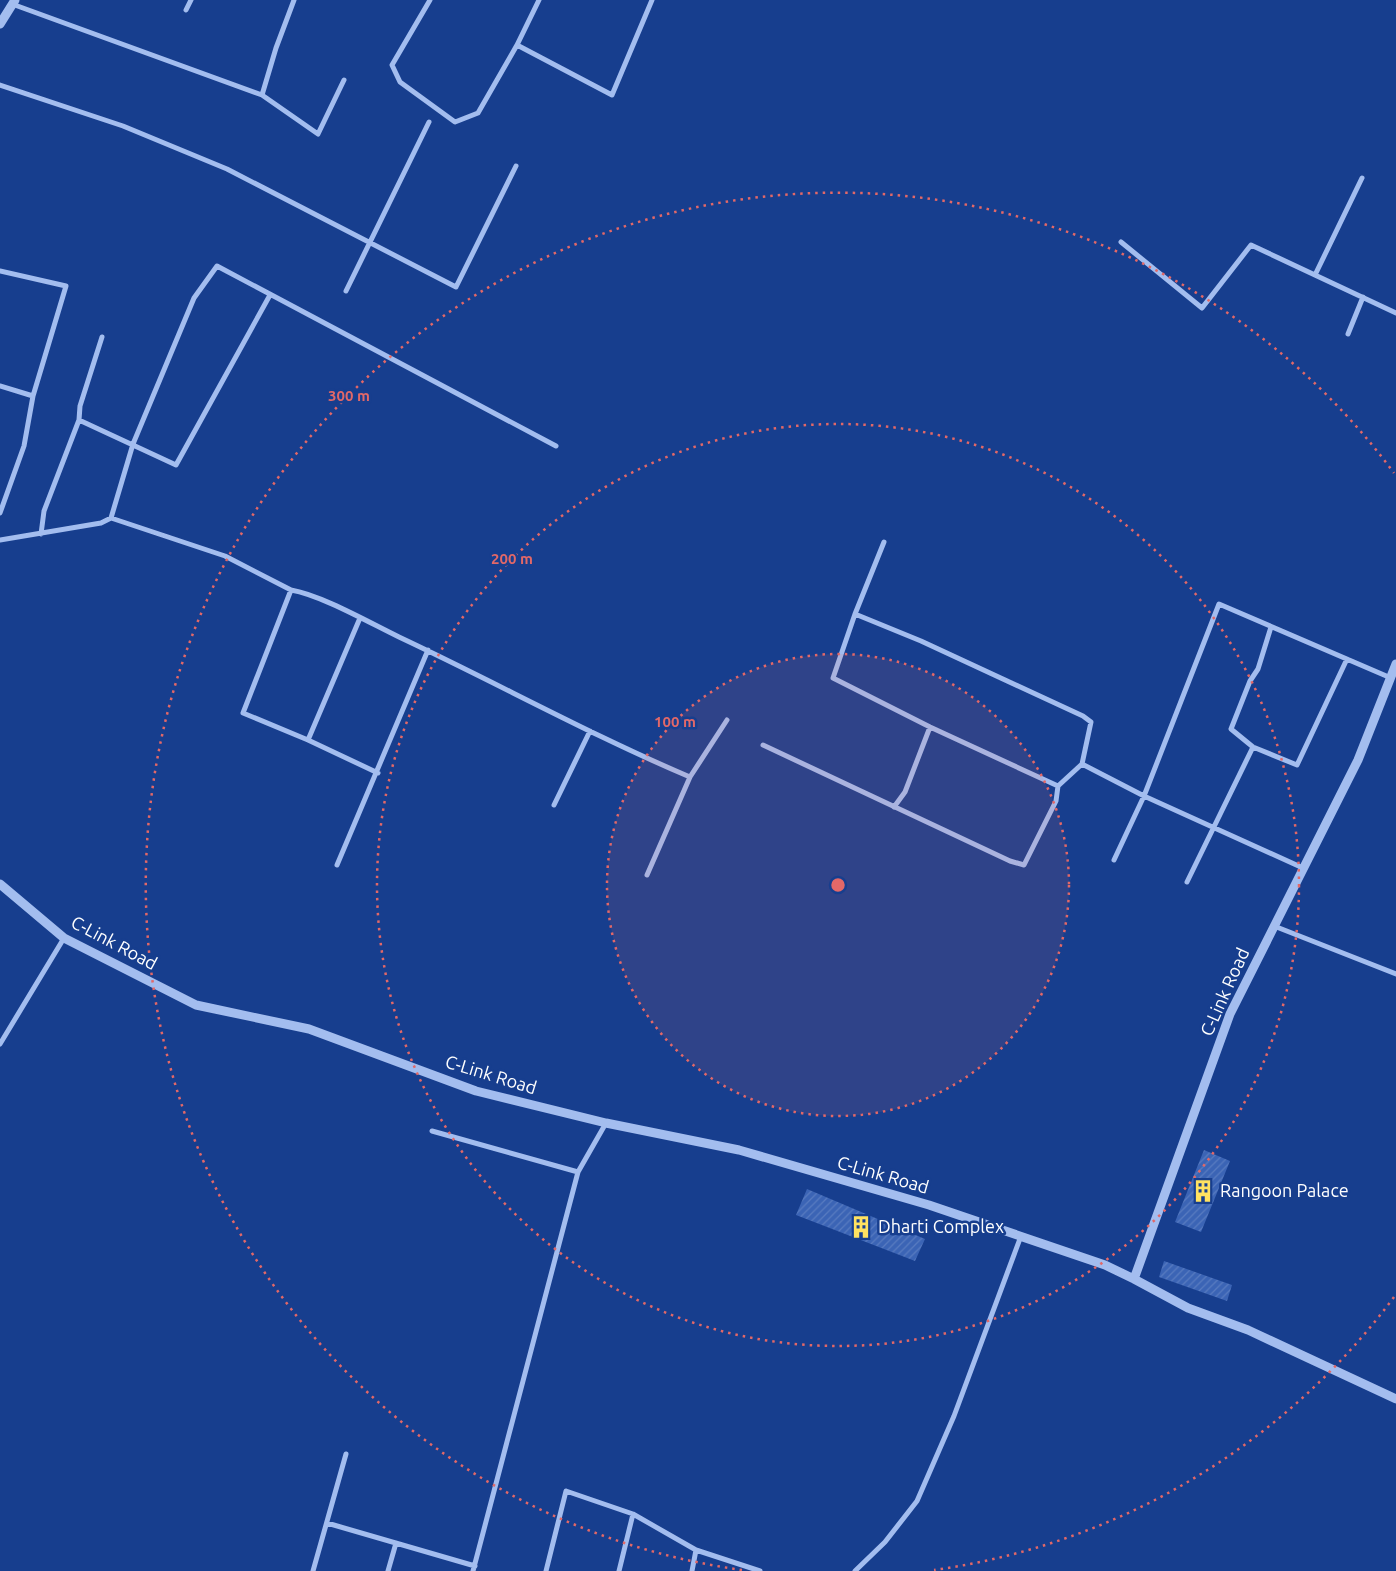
<svg xmlns="http://www.w3.org/2000/svg" width="1396" height="1571" viewBox="0 0 1396 1571" font-family="Ubuntu,sans-serif">
	<style>
		.building { fill: url(#building-hatch) }
		.lines { fill: none; stroke-linecap: round; stroke-linejoin: round }
		.minor { stroke: #a3bdef; stroke-width: 5 }
		.tertiary { stroke: #a3bdef; stroke-width: 9 }
		.ring { fill: none; stroke: #e26868; stroke-width: 2.5; stroke-dasharray: 2.5 5 }
		.labels { text-anchor: middle; stroke-width: 5; stroke-linejoin: round; paint-order: stroke }
		.street-label { font-size: 18px; fill: #fff; stroke: #173e8e }
		.poi-label { font-size: 18px; fill: #fff; stroke: #173e8e; text-anchor: start }
		.centre { fill: #e26868; stroke: #173e8e; stroke-width: 2.5 }
		.ring-label { font-size: 15px; text-anchor: middle; font-weight: bold; fill: #e26868; stroke: #173e8e; stroke-width: 5; stroke-linejoin: round; paint-order: stroke }
	</style>
	<defs>
		<pattern id="building-hatch" width="6" height="6" patternUnits="userSpaceOnUse" patternTransform="scale(1.25)"><rect width="6" height="6" fill="#3b64b5"/><path d="M-1 1l2-2M0 6l6-6M5 7l2-2" fill="none" stroke="#587bc0"/></pattern>
	</defs>
	<rect width="100%" height="100%" fill="#173e8e"/>
	<path class="building" d="M1204 1150 1230 1161 1201 1232 1175 1222Z
		M807 1189 925 1239 915 1261 796 1215Z
		M1164 1261 1232 1285 1227 1301 1159 1277Z"/>
	<g class="lines">
		<path class="minor" d="M430 0 392 65 400 82 455 122 478 113 517 45
			M539 0 517 45 612 95 652 0
			M12 4 262 95 276 48 294 0
			M186 10 191 0
			M0 85 123 126 227 169 456 287 516 166
			M262 95 318 134 344 80
			M1121 242 1202 308 1251 245 1396 313
			M0 271 66 286 33 396 24 446 0 513
			M1315 275 1362 178
			M346 291 429 122
			M1348 334 1363 297
			M0 386 33 396
			M79 420 176 465 270 295
			M111 518 225 556 291 590C321 595 370 623 399 637 497 683 591 735 690 777L647 875
			M41 534 44 511 79 420 80 406 102 337
			M0 540 101 523 111 518 133 444 194 298 217 266 556 446
			M884 542 855 614 833 678 930 727 1058 786
			M291 590 243 713 308 740 378 773
			M1271 627 1258 669 1250 681 1231 729 1253 747 1297 765 1347 659
			M308 740 360 618
			M763 745 1010 861 1024 865 1056 801 1058 786 1082 764 1091 722 1083 716 921 641 855 614
			M1082 764 1144 796 1303 868
			M690 777 727 720
			M554 805 590 731
			M894 807 905 792 930 727
			M1114 860 1144 796 1219 604 1391 678
			M337 865 428 650
			M1187 882 1253 747
			M1274 926 1396 974
			M0 1044 64 938
			M432 1131 578 1172
			M633 1514 696 1550
			M327 1523 475 1566
			M313 1571 346 1454
			M388 1571 396 1543
			M473 1571 578 1172 606 1123
			M546 1571 566 1491 633 1514 619 1571
			M692 1571 696 1550 760 1571
			M855 1571 885 1542 917 1501 954 1416 1021 1236"/>
		<path class="tertiary" d="M0 24 15 0
			M0 884 64 938 196 1005 309 1029 476 1091 606 1123 739 1150 929 1205 1105 1265 1134 1279 1230 1014 1358 760 1396 664
			M1134 1279 1188 1308 1248 1330 1396 1399"/>
	</g>
	<circle cx="838" cy="885" r="231" fill="#e26868" fill-opacity=".12"/>
	<g class="ring">
		<circle cx="838" cy="885" r="231"/>
		<circle cx="838" cy="885" r="461"/>
		<path d="M1394 1297A692 692 0 0 1 934 1570M742 1570A692 692 0 1 1 1394 473"/>
	</g>
	<defs>
		<symbol id="building-bare" viewBox="-9 -9 18 18"><path d="M-4-6H4V6H1V3H-1V6H-4ZM-2.5-4.3h1.7v1.8h-1.7ZM.8-4.3h1.7v1.8H.8ZM-2.5-1h1.7V.8h-1.7ZM.8-1h1.7V.8H.8Z" fill="#ffe261" stroke="#173e8e" stroke-width="2.5" paint-order="stroke"/></symbol>
	</defs>
	<g fill-rule="evenodd">
		<use href="#building-bare" x="1187" y="1175" width="32" height="32"/>
		<use href="#building-bare" x="845" y="1211" width="32" height="32"/>
	</g>
	<g class="labels">
		<g class="street-label">
			<text transform="translate(114 943) rotate(28)" y="6">C-Link Road</text>
			<text transform="translate(1225 992) rotate(-66)" y="6">C-Link Road</text>
			<text transform="translate(491 1075) rotate(17)" y="6">C-Link Road</text>
			<text transform="translate(883 1175) rotate(16)" y="6">C-Link Road</text>
		</g>
		<g class="poi-label">
			<text x="1220" y="1197">Rangoon Palace</text>
			<text x="878" y="1233">Dharti Complex</text>
		</g>
	</g>
	<circle cx="838" cy="885" r="8" class="centre"/>
	<g class="ring-label">
		<text x="349" y="401">300 m</text>
		<text x="512" y="564">200 m</text>
		<text x="675" y="727">100 m</text>
	</g>
</svg>
